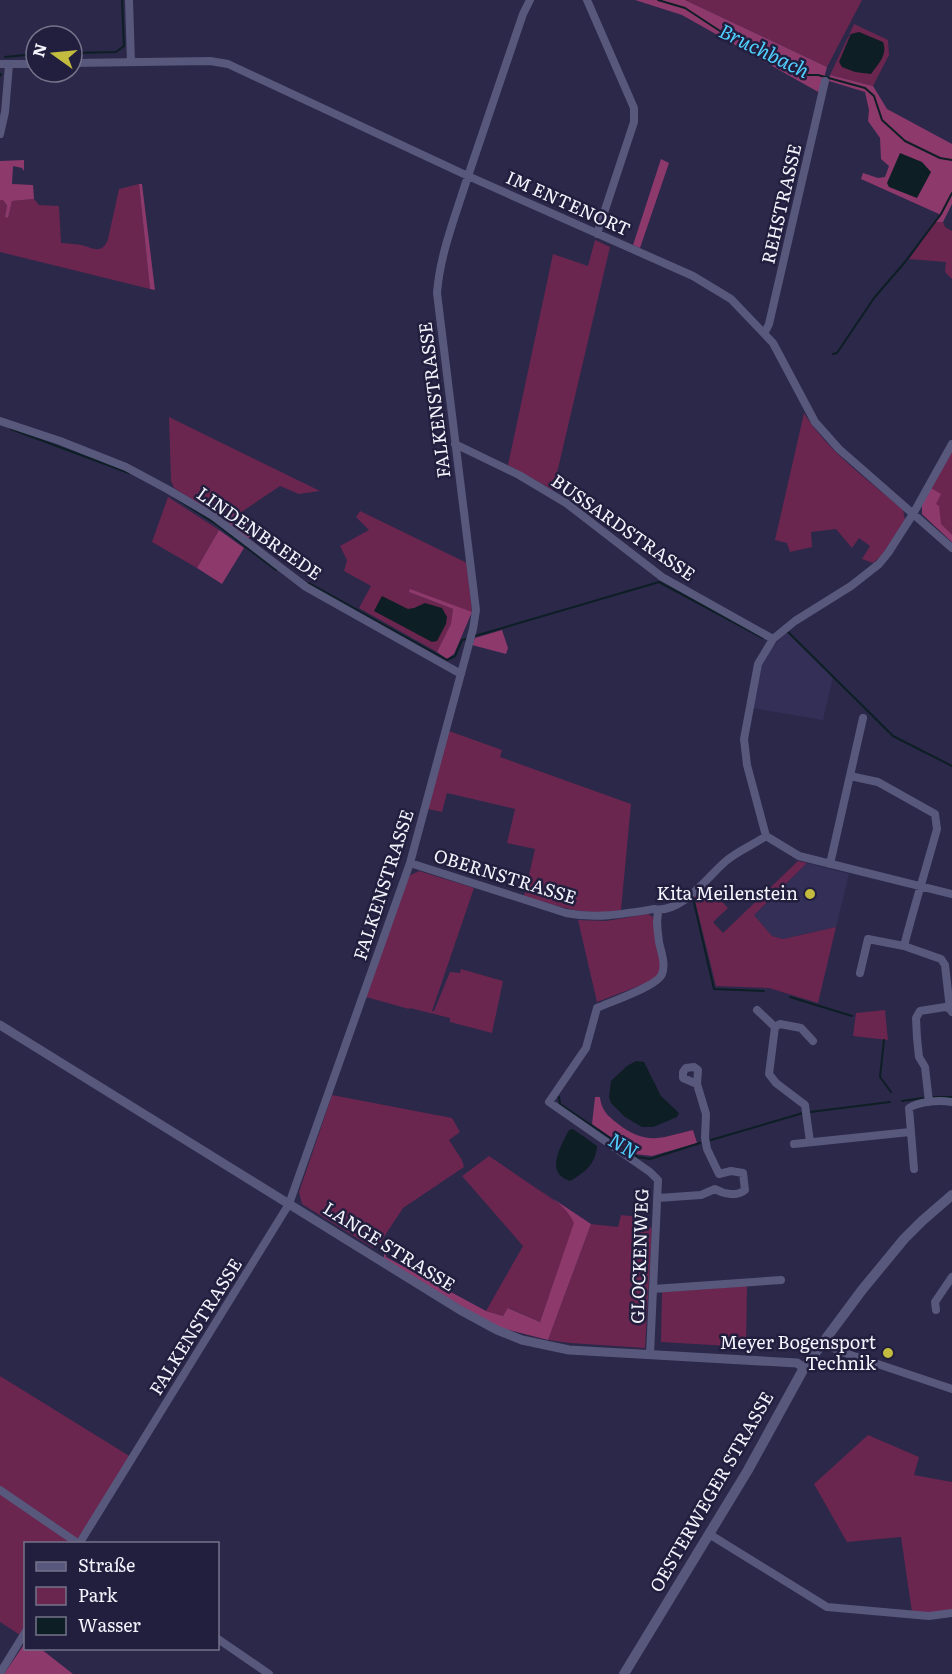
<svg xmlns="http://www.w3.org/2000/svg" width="952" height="1674" viewBox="0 0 952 1674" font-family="Literata,serif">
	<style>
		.built { fill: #332f57 }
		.green { fill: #6a264f }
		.forest { fill: #8e396c }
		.water { fill: #0d1e24 }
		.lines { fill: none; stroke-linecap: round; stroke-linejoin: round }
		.stream { stroke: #0d1e24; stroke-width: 2 }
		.minor { stroke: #58577c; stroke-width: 8 }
		.tertiary { stroke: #58577c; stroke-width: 9 }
		.secondary { stroke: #58577c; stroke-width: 10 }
		.poi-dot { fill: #c4bc3e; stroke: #211e3e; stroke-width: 2 }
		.labels { text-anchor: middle; stroke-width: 5; stroke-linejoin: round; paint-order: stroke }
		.street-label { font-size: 18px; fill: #f3f3fc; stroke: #211e3e }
		.poi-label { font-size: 18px; fill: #f3f3fc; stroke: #211e3e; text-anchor: end }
		.water-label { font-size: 20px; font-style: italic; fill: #51d1ff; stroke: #211e3e }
	</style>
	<rect width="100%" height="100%" fill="#2b2849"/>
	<path class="built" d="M787 632 833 677 823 720 752 708 761 665 773 646Z
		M807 863 849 874 836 927 783 939 772 936 754 915Z"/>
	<path class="green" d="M685 0H862L827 67Z
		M854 24 888 40 889 55 873 86 830 75 848 37 850 35 839 61 851 34 849 35Z
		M139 184 150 289 0 252V200H3L7 207 5 217 8 218 12 201 34 199 39 205 59 206 61 243C67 243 74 244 81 245 94 248 102 255 108 239L119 189Z
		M935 222H943L945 227 952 231V279L945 272 946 262 909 259Z
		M595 240 610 247 553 490 508 465 553 254 588 266Z
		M804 413C828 452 869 480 903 510L905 520 883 554 873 563 862 559 870 546 859 538 852 548 836 529 811 532 812 547 790 552 787 543 775 540Z
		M169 417 320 491 299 494 280 486 237 515 232 511 221 518 174 488 171 481Z
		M952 449V542L922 514V505Z
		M168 497 219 530 197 568 152 542Z
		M360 511 467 563 472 612 409 592 453 609 452 624 437 652 359 608 371 586 344 571 347 560 340 546 369 530 356 517Z
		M449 731 502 750 500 757 631 804 621 910C586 917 557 906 524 896L535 849 507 843 515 809 447 793 442 812 428 809Z
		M798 861 807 863 754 915 772 936 783 939 836 927 818 1003 769 988 716 986 694 897 706 886 728 908 713 922 723 933Z
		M419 871 474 888 432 1011H434L450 972 460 973 461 969 503 981 492 1033 450 1022V1018L410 1008 409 1009 366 997 409 876Z
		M648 914 653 917 661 968 659 975 652 981 597 1002 578 920 606 921Z
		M885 1010 888 1040 853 1036 856 1013Z
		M332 1095 452 1118 460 1132 449 1140 462 1160 464 1167 403 1208 378 1246 373 1248 302 1204 299 1192Z
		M489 1156 561 1205 571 1215 575 1223 540 1322 509 1308 503 1316 486 1311 523 1246 462 1176Z
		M621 1215 639 1217 652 1229 645 1348 570 1343 548 1340 591 1224 618 1227Z
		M747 1286 746 1347 661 1342 662 1292Z
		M0 1376 131 1457 81 1537 75 1538 0 1488Z
		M868 1435 919 1457 914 1475 952 1482V1611L928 1614 912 1612 901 1537 847 1542 814 1484Z
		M0 1494 75 1543 26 1544 25 1626 20 1635 0 1622Z"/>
	<path class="forest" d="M635 0H685L827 67 820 93 682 15Z
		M830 75 873 86 887 109 952 144V204L943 222H935L941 216 939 214 861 179 863 173 878 178 885 177 889 166 881 159 880 138 868 121 869 110 865 92 829 81Z
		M661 159 669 163 640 248 633 245Z
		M24 160V171L22 168 13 166 12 184 33 185 34 199 12 201 8 218 5 217 7 206 3 200H0V161Z
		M139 184H142L155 290 150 289Z
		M931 488 941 494 936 504 939 506 941 524 952 535V542L922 514V505Z
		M232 511 259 531 248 538 221 518Z
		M219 530 244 548 222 584 197 568Z
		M410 589 472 612 454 654 447 659 437 652 451 624 453 609 409 592Z
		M502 630 508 648 506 654 472 645 475 638Z
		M595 1097H600C601 1110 608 1116 617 1123 646 1146 660 1138 693 1130L697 1143 652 1156 635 1154 592 1124Z
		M534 1186 591 1224 548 1340 501 1328 483 1319 383 1260 385 1251 386 1257 486 1311 503 1316 508 1308 540 1322 574 1223C567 1206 549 1196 534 1186Z
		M25 1643 26 1648 41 1649 73 1674H4Z"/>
	<path class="water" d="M859 32 883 42C888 55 878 64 871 74L855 72 842 67 839 62 851 34Z
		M900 153 922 162 931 172 917 198 889 187 887 183Z
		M382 596 408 609 414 608 425 603 442 608 447 617 446 624 437 641 432 642 374 611Z
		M636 1061 644 1062 661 1096 679 1113 677 1117 653 1127H642L625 1117 611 1103 609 1097 611 1081 627 1066Z
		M573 1129 597 1146C596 1164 584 1173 570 1181 544 1173 561 1146 569 1130Z"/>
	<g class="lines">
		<path class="stream" d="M658 0 685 8 720 31 765 48 792 68 808 75H818L865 88 874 96 882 120 905 141 940 158 952 160
			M72 53 116 52 124 46 122 0
			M5 57 36 54
			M0 76 1 74
			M833 354 837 353 874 298 905 262 941 214 952 193
			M11 429 129 473
			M174 497 216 524 276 570
			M309 583 447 660 455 656 462 640 467 639
			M787 631 893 736 952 766
			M475 636 659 582 763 638
			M693 898 714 989 764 991
			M790 997 852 1016
			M884 1040 880 1077 891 1092
			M559 1097 560 1104 638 1157 650 1159 700 1143
			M934 1097H952
			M902 1101 923 1098
			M810 1112 890 1102
			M711 1140 803 1113"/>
		<path class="minor" d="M129 0 131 62
			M587 0 634 108V122L597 234
			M72 63 210 61 228 64 468 176 693 276 731 299 773 343 815 422 839 449 952 548
			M0 64H36
			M0 134 5 112 9 65
			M765 332 769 324 825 81
			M0 421 60 441 126 467 167 489 213 516 306 587 461 674
			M455 444 519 475 566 503 662 577 773 639
			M850 776 878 782 935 814 937 829C926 869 914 907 904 946L868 939 860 973
			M766 836 747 765 744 739 758 664 773 639 795 621 851 586 879 564 888 553 913 514 952 444
			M766 836 799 856 952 894
			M410 863 566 913C596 919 624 914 654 909 682 914 707 877 726 861 738 851 753 845 766 836
			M830 864 863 718
			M904 946 941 959 945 965 950 1009
			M757 1010 775 1027 780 1024 801 1028 813 1041
			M775 1027 769 1074 776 1083 805 1105 810 1142
			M929 1102 925 1067 919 1057 917 1038 916 1018 920 1011 945 1007 950 1009 952 1012
			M794 1144 910 1132
			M914 1169 909 1108C920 1101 939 1100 952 1102
			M658 1198 701 1195 715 1189C724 1194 737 1197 745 1190L743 1173 731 1171 719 1174 707 1149 705 1138 706 1114 697 1084 698 1070 694 1067 686 1068 683 1072V1078L697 1084
			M653 1289 781 1280
			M936 1310 935 1302 952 1277
			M822 1342 839 1351 952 1389
			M650 1355 658 1180 650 1172 549 1102 586 1048 597 1008C610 1002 658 986 662 974 666 964 661 952 659 942 658 931 655 920 659 910
			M0 1490 79 1544
			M709 1534 827 1607 929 1616 952 1613
			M79 1544 289 1204 410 863 473 629 476 610 437 293C440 254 455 217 467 179 486 124 504 69 523 14L530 0
			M218 1639 269 1674
			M0 1673 26 1631"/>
		<path class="tertiary" d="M0 1025 460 1310 497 1330 522 1340 569 1350 797 1363 804 1368"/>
		<path class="secondary" d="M624 1674 748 1470 804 1368 862 1290 904 1239 922 1221 952 1195"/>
	</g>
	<g class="poi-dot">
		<circle cx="810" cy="894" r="6"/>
		<circle cx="888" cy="1353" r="6"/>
	</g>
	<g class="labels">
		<g class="street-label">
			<text transform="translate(568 204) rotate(24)" y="6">IM ENTENORT</text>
			<text transform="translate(782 204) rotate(-77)" y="6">REHSTRASSE</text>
			<text transform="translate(435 400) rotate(-97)" y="6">FALKENSTRASSE</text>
			<text transform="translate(623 528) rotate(35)" y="6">BUSSARDSTRASSE</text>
			<text transform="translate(259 534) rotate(35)" y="6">LINDENBREEDE</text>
			<text transform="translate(505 877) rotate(17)" y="6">OBERNSTRASSE</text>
			<text transform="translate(384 885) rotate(-72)" y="6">FALKENSTRASSE</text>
			<text transform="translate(389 1247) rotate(32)" y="6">LANGE STRASSE</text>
			<text transform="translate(640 1256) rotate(-88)" y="6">GLOCKENWEG</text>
			<text transform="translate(196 1327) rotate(-58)" y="6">FALKENSTRASSE</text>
			<text transform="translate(712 1492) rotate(-60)" y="6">OESTERWEGER STRASSE</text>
		</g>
		<g class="poi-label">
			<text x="798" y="900">Kita Meilenstein</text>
			<text x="876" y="1349">Meyer Bogensport<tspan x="876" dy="21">Technik</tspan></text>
		</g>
		<g class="water-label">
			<text transform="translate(764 51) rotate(26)" y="7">Bruchbach</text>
			<text transform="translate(623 1146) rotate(31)" y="7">NN</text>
		</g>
	</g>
	<rect x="24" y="1542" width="195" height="108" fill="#211e3e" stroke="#75738a" stroke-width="1.5"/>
	<rect x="36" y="1562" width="30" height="9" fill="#58577c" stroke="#75738a" stroke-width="1.5"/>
	<text x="78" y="1572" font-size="18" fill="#f3f3fc">Straße</text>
	<rect x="36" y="1587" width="30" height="18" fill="#6a264f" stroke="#75738a" stroke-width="1.5"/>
	<text x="78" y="1602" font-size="18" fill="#f3f3fc">Park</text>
	<rect x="36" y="1617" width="30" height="18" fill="#0d1e24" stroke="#75738a" stroke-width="1.5"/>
	<text x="78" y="1632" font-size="18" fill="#f3f3fc">Wasser</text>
	<g transform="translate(54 54) rotate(285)"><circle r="28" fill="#211e3e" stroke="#75738a" stroke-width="1.5"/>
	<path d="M0-4.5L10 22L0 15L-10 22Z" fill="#c4bc3e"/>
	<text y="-9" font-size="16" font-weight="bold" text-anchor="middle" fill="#f3f3fc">N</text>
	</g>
</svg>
